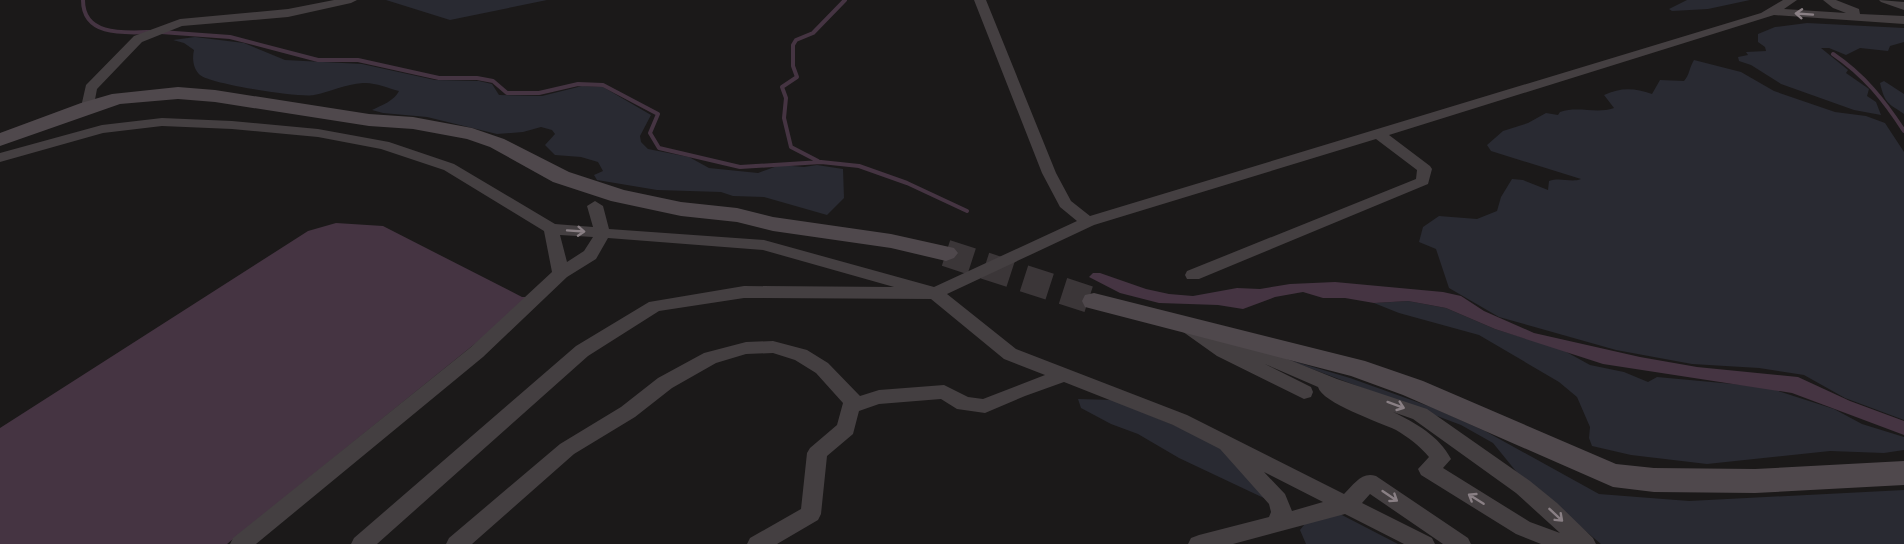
<svg xmlns="http://www.w3.org/2000/svg" width="1904" height="544" viewBox="0 0 1904 544" font-family="'Golos Text',sans-serif">
	<style>
		.green { fill: #292a32 }
		.water { fill: #453442 }
		.lines { fill: none; stroke-linecap: round; stroke-linejoin: round }
		.stream { stroke: #453442; stroke-width: 4 }
		.secondary-tunnel { stroke: #3b3638; stroke-width: 27; stroke-dasharray: 27 14; stroke-linecap: butt }
		.street { fill: #443f41; fill-rule: evenodd }
		.secondary { fill: #4f484c; fill-rule: evenodd }
		.oneway { stroke: #8a8085 }
	</style>
	<rect width="100%" height="100%" fill="#1b1919"/>
	<path class="green" d="M386 0H547L450 20Z
		M1687 0H1750L1708 9 1672 11 1669 9Z
		M1807 23 1904 28V42L1890 46 1888 51 1860 48 1846 55 1829 48H1821L1848 70 1846 73 1869 89 1867 96 1876 102 1881 115 1854 110 1781 84 1751 65 1739 61 1738 57 1748 55 1746 52 1766 51 1765 47 1758 42V34L1775 27Z
		M195 37 244 43 285 60 362 64 435 80 479 81 492 84 499 95 542 96 582 86 603 87 651 115 640 136 641 142 648 149 689 157 709 168 758 173 780 165 804 167 817 165 843 169 844 198 827 215 764 197 733 196 721 192 657 190 597 180 594 175 603 171 598 162 581 157 555 155 545 145 555 134 552 130 541 127 523 132 497 134 427 117 383 113 372 110C382 105 394 101 399 91 388 88 374 82 363 83 345 84 330 92 314 95 300 98 210 84 200 75 193 69 192 58 194 50L184 43 173 40Z
		M1694 60 1741 72 1774 91 1835 112 1866 116 1885 123 1904 152V420L1845 398 1804 375 1759 368 1692 364 1616 350 1499 317 1449 288 1436 249 1419 242 1423 227 1439 216 1477 219 1497 211 1501 197 1512 179 1523 180 1548 190 1549 181C1561 177 1571 183 1581 179L1491 151 1487 145 1503 131 1528 123 1546 113 1558 115 1560 112C1578 106 1597 114 1614 108L1604 95C1621 87 1635 88 1652 94L1660 80 1684 81C1690 74 1689 68 1694 60Z
		M1884 81 1904 94V114C1888 103 1885 104 1880 83Z
		M1408 301 1446 308 1495 329 1561 349 1590 365 1624 372 1648 382 1657 377 1766 387 1834 409 1862 424 1904 437V450L1884 453 1830 451 1707 464 1631 455 1592 446 1589 438 1590 427 1577 397 1559 382 1479 335 1399 313 1374 303Z
		M1283 358 1350 378 1431 407 1485 431 1599 494 1689 501 1904 490V544H1601L1519 475 1493 443 1461 425Z
		M1078 399 1113 400 1217 443 1268 500 1179 458 1138 434 1111 424 1081 408Z
		M1340 514 1398 544H1306L1300 530 1308 520Z"/>
	<path class="water" d="M336 223 383 226 522 297H533L227 544H0V428L308 231Z
		M1093 273H1100L1146 289 1169 294 1193 296 1237 288 1260 289 1290 284 1335 282 1443 292 1461 296 1484 311 1534 333 1640 357 1697 367 1798 377 1850 401 1904 421V435L1792 393 1603 364 1495 329 1446 308 1430 305 1408 301 1374 303 1345 298H1323L1303 292 1275 297 1243 309 1218 305 1159 303 1120 293 1089 277Z"/>
	<g class="lines">
		<path class="stream" d="M83 0C83 36 123 33 150 32
			M161 32 230 37 318 60H358L439 78H477L493 81 507 93H539L578 84 603 85 658 114 650 133 659 148 740 167 821 162 859 166 907 183 967 211
			M1833 54C1864 75 1884 100 1904 131
			M818 161 791 147 784 118 786 98 782 87 797 77 793 66V45L796 40 813 33 845 0"/>
		<path class="secondary-tunnel" d="M946 253 1094 301"/>
		<path class="street" d="M334 0H357L351 3 288 17 182 26 142 42 97 89 93 110H83L81 107 86 85 134 36 180 19 288 9Z
			M974 0H986L1056 173 1071 201 1090 216 1761 13 1783 0H1797L1784 9 1846 13 1833 8 1823 0H1836L1859 9 1860 14 1904 16V24L1774 15 1389 135 1430 166 1432 169 1428 184 1199 279H1187L1185 275 1187 271 1416 179 1417 170 1376 139 1094 225 947 294 1016 349 1187 415 1344 494C1354 484 1362 471 1376 476L1468 538 1471 544H1443L1370 494 1362 503 1432 538 1435 544H1404L1345 514 1233 544H1188L1191 538 1199 535 1269 517 1271 512 1269 504 1220 449 1173 425 1064 382 1025 396 985 413 957 409 941 399 879 404 859 411 853 434 827 456 821 514 818 520 777 544H747L750 538 801 509 807 453 810 448 837 425 843 403 816 373 795 360 773 353 746 354 716 363 672 388 635 417 574 454 472 544H446L449 538 560 444 621 407 658 378 704 353 746 342 773 341 807 350 828 363 860 396 879 390 944 385 968 397 983 399 1045 375 1004 359 931 299 744 298 659 311 588 356 377 544H351L354 538 576 346 649 302 744 286 894 287 763 250 608 238 596 259 567 277 483 357 256 544H230L233 538 471 347 552 272 544 231 444 170 381 149 318 137 232 129 162 126 103 133 0 162V153L102 125 162 118 232 121 318 129 389 142 454 164 555 224 593 227 587 206 595 201 603 206 609 229 764 240 934 287 1077 221 1060 207 1042 173ZM560 235 593 237 584 251 567 262ZM1264 472 1323 502 1292 511 1285 494Z
			M1879 0 1904 2V10L1881 2Z
			M1185 319 1216 338 1224 334 1230 336 1337 379 1427 409 1530 481 1557 503 1593 538 1596 544H1541L1516 534 1421 475 1418 469 1429 457C1420 446 1408 437 1396 430 1379 422 1322 403 1318 387L1265 364 1311 387 1313 392 1311 397 1304 399 1217 356 1179 329 1176 325 1179 321ZM1393 412 1413 419 1516 493 1560 533 1530 522 1443 468 1451 459C1439 436 1416 423 1393 412Z"/>
		<path class="secondary" d="M178 87 215 90 369 114 413 117 472 128 504 139 569 172 624 190 681 202 737 208 773 217 891 234 954 248 958 253 954 258 946 261 891 248 773 231 737 222 681 216 611 201 553 182 490 147 467 139 413 129 369 126 215 102 178 99 120 104 0 146V133L81 103 112 94Z
			M1094 293 1365 361 1423 381 1616 464 1654 468 1755 469 1904 461V485L1755 493 1654 492 1613 487 1403 395 1351 376 1085 307 1082 301 1085 295Z"/>
	</g>
	<defs><path id="oneway-shaft" d="M-6 0H5M1.5-3L5.5 0L1.5 3" fill="none" stroke-width="1.6" stroke-linecap="round" stroke-linejoin="round" transform="scale(1.5)"/></defs>
	<g class="oneway">
		<use href="#oneway-shaft" transform="translate(1804 14) rotate(-176)"/>
		<use href="#oneway-shaft" transform="translate(576 231) rotate(4)"/>
		<use href="#oneway-shaft" transform="translate(1396 405) rotate(20)"/>
		<use href="#oneway-shaft" transform="translate(1390 496) rotate(34)"/>
		<use href="#oneway-shaft" transform="translate(1476 499) rotate(-148)"/>
		<use href="#oneway-shaft" transform="translate(1556 515) rotate(43)"/>
	</g>
</svg>
